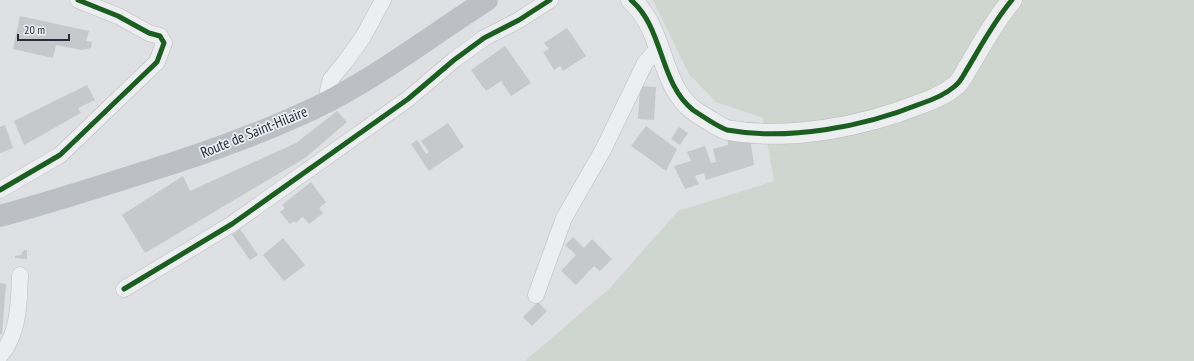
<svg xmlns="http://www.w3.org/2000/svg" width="1194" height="361" viewBox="0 0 1194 361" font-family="'PT Sans Narrow',sans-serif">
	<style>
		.green { fill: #cfd6cf }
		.building { fill: #c6c8cb }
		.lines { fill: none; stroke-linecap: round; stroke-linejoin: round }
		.minor-casing { stroke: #bcbec1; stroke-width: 17 }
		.tertiary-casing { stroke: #bcbec1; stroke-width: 21 }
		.minor { stroke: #edeef0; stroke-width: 16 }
		.tertiary { stroke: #edeef0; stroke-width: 20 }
		.secondary { stroke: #bcbfc3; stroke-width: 22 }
		.cycleway-casing { stroke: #ebeef3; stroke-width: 8 }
		.cycleway { stroke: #1b5e20; stroke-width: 5 }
		.labels { text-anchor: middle; stroke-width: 3.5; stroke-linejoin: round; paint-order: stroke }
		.street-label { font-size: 15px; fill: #272e3a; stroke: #ebeef3 }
	</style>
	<rect width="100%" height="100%" fill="#dee0e3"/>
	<path class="green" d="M653 0H1194V361H525L610 288 678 211 774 181 763 118 716 102 689 74Z"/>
	<path class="building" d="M20 16 89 31 86 41 92 42 91 48 81 50 56 45 53 58 13 49Z
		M567 28 586 56 563 71 560 66 554 70 543 52 549 49 544 43Z
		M505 46 531 83 511 96 501 81 486 91 471 70Z
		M87 85 95 100 78 108 81 113 24 145 14 121Z
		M640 86 656 87 654 120 638 119Z
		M337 111 347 122 305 158 145 253 122 215 183 176 190 191 296 143Z
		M448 123 464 147 429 171 411 144 417 140 426 154 429 152 421 141Z
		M5 125 13 148 0 153V127Z
		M646 126 677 149 666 171 631 146Z
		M679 127 688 133 680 145 671 139Z
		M750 137 754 165 706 180 704 173 695 176 699 184 685 189 674 166 691 161 687 152 705 146 711 163 716 162 713 149 728 145V140Z
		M311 182 326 202 319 208 323 213 309 224 303 217 296 223 294 221 290 224 280 212 285 208 282 205Z
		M240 229 258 255 250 260 232 235Z
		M573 237 584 248 592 239 612 259 600 271 594 266 576 285 561 271 576 255 565 245Z
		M283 238 305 265 284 281 263 255Z
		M24 250H27V259L15 258V256L21 255Z
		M0 283 6 284 2 334H0Z
		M538 302 547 311 532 326 523 317Z"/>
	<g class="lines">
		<defs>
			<path id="minor" d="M325 103 331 79 345 62 363 37 383 0
				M0 190 60 155 157 62 164 43 160 36 149 33 118 16 78 0
				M124 289 232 224 408 99 454 60 484 38 519 20 550 0
				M536 295 564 218 603 150 645 63 659 47
				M0 356C19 334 19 303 20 275"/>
			<path id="tertiary" d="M631 0C664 28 659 83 693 110 699 114 721 128 727 130 788 141 863 127 920 104 932 100 946 94 955 86 961 82 965 72 969 66 982 44 995 20 1012 0"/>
		</defs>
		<use href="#minor" class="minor-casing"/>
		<use href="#tertiary" class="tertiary-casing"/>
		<use href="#minor" class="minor"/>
		<use href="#tertiary" class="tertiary"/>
		<path class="secondary" d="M0 216C48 203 95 188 142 173 207 153 270 131 331 100 386 71 435 33 487 0"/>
		<defs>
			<path id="cycleway" d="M631 0C664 28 659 83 693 110 699 114 721 128 727 130 788 141 863 127 920 104 932 100 946 94 955 86 961 82 965 72 969 66 982 44 995 20 1012 0
				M0 190 60 155 157 62 164 43 160 36 149 33 118 16 78 0
				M124 289 232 224 408 99 454 60 484 38 519 20 550 0"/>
		</defs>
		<use href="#cycleway" class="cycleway-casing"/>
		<use href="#cycleway" class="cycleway"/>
	</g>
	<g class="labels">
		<g class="street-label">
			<text transform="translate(254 132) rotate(-22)" y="5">Route de Saint-Hilaire</text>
		</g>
	</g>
	<path d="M18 34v6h51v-6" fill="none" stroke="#272e3a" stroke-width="2"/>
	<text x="24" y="34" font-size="12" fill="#272e3a" stroke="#ebeef3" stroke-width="3" paint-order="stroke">20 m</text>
</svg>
